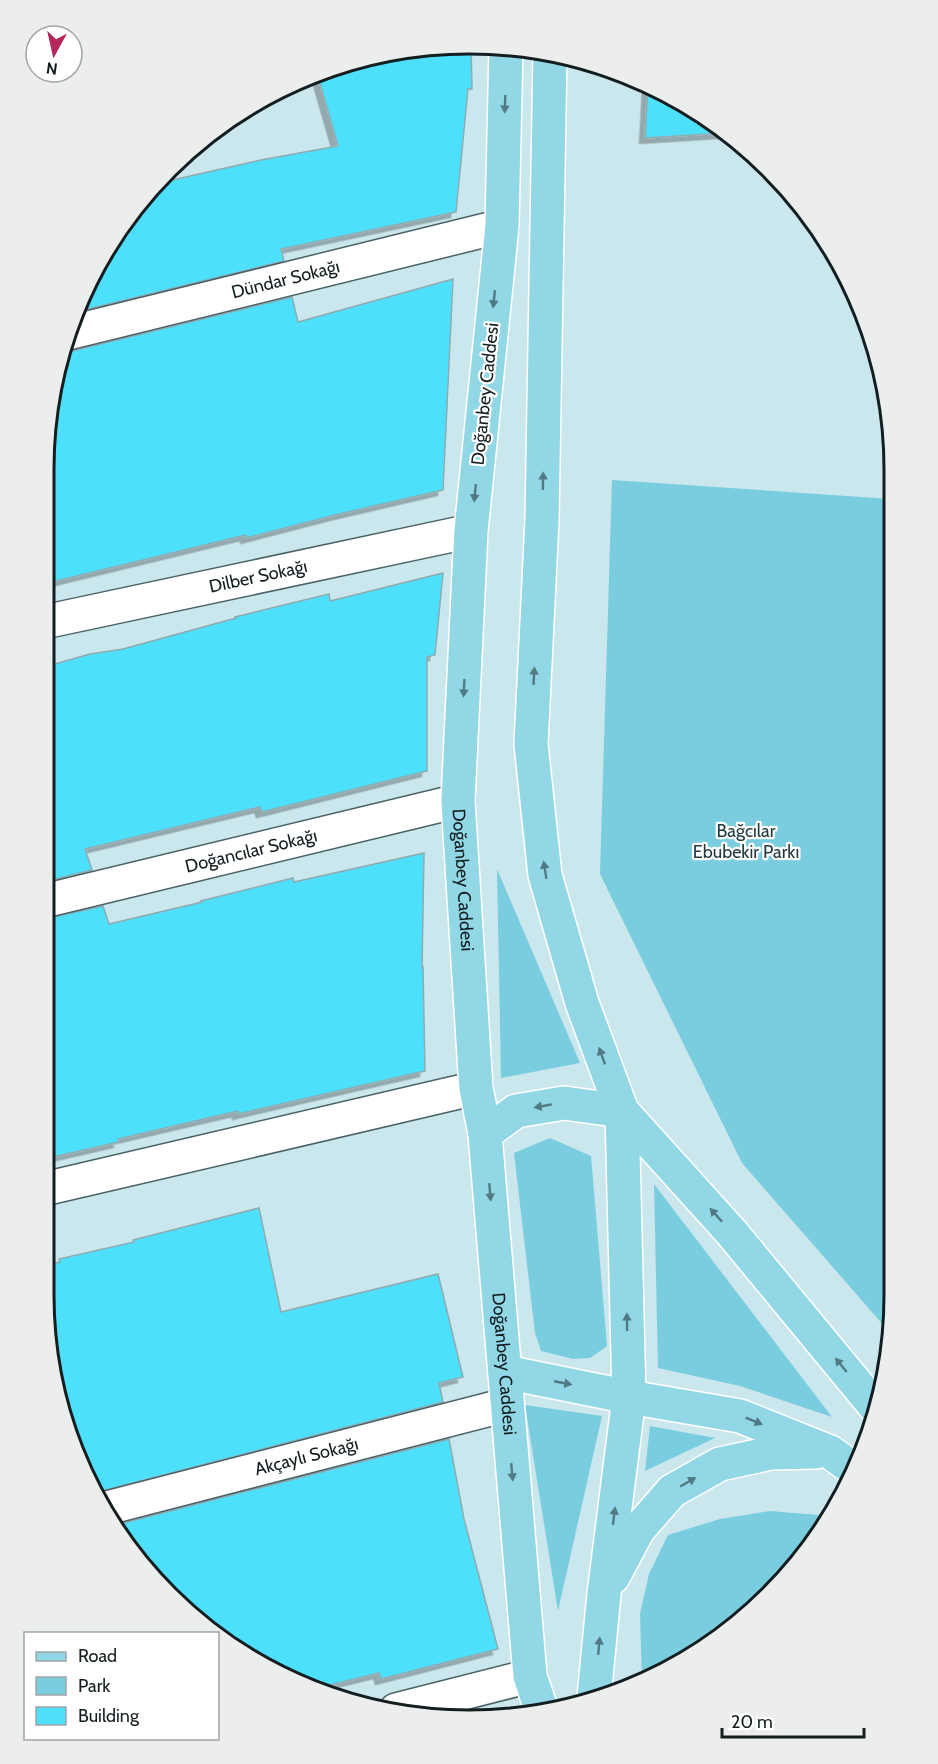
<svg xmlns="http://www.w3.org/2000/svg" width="938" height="1764" viewBox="0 0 938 1764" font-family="Cabin,sans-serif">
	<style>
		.green { fill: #7acddf }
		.building { fill: #4ee0fc; stroke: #8faab1; stroke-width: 1.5; filter: url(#shadow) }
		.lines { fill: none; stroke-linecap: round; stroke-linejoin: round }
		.minor-casing { stroke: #4a6369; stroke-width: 36 }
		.major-casing { stroke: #fff; stroke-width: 36 }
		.minor { stroke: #fff; stroke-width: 33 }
		.major { stroke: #91d7e5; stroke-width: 33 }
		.oneway { fill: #527a82 }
		.labels { text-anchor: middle; stroke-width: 4.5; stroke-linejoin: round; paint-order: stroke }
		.street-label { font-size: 18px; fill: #131e20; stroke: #fff }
		.park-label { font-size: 18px; fill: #223a40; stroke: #fff }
		.rim { fill: none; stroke: #131e20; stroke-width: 3 }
	</style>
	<defs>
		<filter id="shadow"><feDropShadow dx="-5.5" dy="5.5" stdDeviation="0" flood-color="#0004"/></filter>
	</defs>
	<rect width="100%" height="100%" fill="#cae7ed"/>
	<path class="green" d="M612 480 891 499 894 1322 892 1335 742 1163 600 874Z
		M497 869 580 1063 501 1078Z
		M550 1138 591 1156 607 1346 590 1358 573 1359 541 1351 535 1333 514 1153Z
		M654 1184 832 1417 740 1386 658 1368Z
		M525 1405 602 1416 558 1611Z
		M650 1426 715 1438 645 1471Z
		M770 1511 830 1516 806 1554 750 1615 642 1682 640 1614 649 1574 668 1535 720 1519Z"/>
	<path class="building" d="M471 45 472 89H468L456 212 281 249 284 261 76 312 88 280 132 210 155 184 261 160 338 146 317 73 333 66 414 47Z
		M648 84 657 88 725 133 645 138Z
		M453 279 443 490 335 515 246 538V535L44 584V442L58 359 61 350 72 351 292 297 298 322Z
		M443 573 435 655 427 657V771L262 812 260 807 85 849 92 870 44 882V667L90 654 123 649 236 618 235 617 329 594 330 601Z
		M424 853 422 968 423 967 425 1071 238 1114V1111L118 1139 119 1142 44 1159V919L103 906 109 924 202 902 201 901 293 878 294 882Z
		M259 1208 281 1312 438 1274 463 1377 439 1383 443 1402 98 1492 66 1432 44 1295V1266L60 1262 59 1259 134 1242 133 1240Z
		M449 1439 464 1519 498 1649 381 1679 379 1673 318 1688 233 1649 132 1554 116 1525Z"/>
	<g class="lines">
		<defs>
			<g id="minor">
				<path id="s1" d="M68 333 502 226"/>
				<path id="s2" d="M44 622 471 531"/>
				<path id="s3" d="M44 901 458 801"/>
				<path d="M44 1189 476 1088"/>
				<path id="s4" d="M107 1508 506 1405"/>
				<path d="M396 1710 530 1676"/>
			</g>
			<g id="major">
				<path id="s5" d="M506 46 502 226 471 531 458 801 476 1088 485 1134 530 1676 541 1709"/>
				<path d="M550 53 542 520 531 744 545 875 582 1003 622 1111 629 1397 604 1594 594 1697"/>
				<path d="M485 1134 516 1111 564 1103 622 1111 732 1233 878 1410"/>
				<path d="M505 1372 629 1397 740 1416 830 1452 855 1470"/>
				<path d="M613 1577 638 1530 672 1491 720 1464 771 1453 816 1452"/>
			</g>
		</defs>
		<use href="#minor" class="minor-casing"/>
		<use href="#major" class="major-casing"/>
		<use href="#minor" class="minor"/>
		<use href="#major" class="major"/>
	</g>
	<defs><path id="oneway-solid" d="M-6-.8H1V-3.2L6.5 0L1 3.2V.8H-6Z" transform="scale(1.5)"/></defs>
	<g class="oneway">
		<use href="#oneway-solid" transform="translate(505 104) rotate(92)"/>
		<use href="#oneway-solid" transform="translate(494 299) rotate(96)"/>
		<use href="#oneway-solid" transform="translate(543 481) rotate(-89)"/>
		<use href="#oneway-solid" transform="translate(475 493) rotate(96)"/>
		<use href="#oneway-solid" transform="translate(534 676) rotate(-87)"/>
		<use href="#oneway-solid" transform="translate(464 688) rotate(93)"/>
		<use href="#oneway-solid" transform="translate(545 870) rotate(-99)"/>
		<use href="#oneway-solid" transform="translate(602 1056) rotate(-110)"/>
		<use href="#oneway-solid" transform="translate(543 1106) rotate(170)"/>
		<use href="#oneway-solid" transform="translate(490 1192) rotate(85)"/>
		<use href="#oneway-solid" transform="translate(716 1215) rotate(-132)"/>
		<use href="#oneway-solid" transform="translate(627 1322) rotate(-91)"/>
		<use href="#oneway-solid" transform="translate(841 1365) rotate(-129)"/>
		<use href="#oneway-solid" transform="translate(563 1383) rotate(11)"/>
		<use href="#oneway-solid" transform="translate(754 1421) rotate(22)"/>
		<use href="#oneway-solid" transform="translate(512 1472) rotate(85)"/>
		<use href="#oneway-solid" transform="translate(688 1482) rotate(-30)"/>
		<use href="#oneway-solid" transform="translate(614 1516) rotate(-83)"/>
		<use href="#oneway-solid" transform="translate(599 1646) rotate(-85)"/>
	</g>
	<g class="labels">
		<g class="street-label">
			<text dy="6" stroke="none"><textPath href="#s1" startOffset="224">Dündar Sokağı</textPath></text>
			<text transform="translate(485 394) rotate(-84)" y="6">Doğanbey Caddesi</text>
			<text dy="6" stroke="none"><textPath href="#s2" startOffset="219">Dilber Sokağı</textPath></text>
			<text dy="6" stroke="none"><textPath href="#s3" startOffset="213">Doğancılar Sokağı</textPath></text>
			<text dy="6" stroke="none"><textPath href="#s5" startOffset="836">Doğanbey Caddesi</textPath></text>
			<text dy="6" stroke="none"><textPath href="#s5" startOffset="1322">Doğanbey Caddesi</textPath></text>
			<text dy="6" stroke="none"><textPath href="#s4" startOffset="206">Akçaylı Sokağı</textPath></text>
		</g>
		<g class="park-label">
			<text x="746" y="837">Bağcılar<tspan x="746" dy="21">Ebubekir Parkı</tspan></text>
		</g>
	</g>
	<path d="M0 0H938V1764H0ZM469 54H469A415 415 0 0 1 884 469V1295A415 415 0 0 1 469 1710H469A415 415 0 0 1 54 1295V469A415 415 0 0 1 469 54Z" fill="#eceded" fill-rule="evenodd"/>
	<path class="rim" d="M469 54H469A415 415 0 0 1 884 469V1295A415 415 0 0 1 469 1710H469A415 415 0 0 1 54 1295V469A415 415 0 0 1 469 54Z"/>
	<rect x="24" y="1632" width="195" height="108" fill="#ffffff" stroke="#a1a5a6" stroke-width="1.5"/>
	<rect x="36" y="1652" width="30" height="9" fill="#91d7e5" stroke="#a1a5a6" stroke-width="1.5"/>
	<text x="78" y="1662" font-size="18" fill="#131e20">Road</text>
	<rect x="36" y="1677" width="30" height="18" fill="#7acddf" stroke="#a1a5a6" stroke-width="1.5"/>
	<text x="78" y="1692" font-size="18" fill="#131e20">Park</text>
	<rect x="36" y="1707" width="30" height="18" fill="#4ee0fc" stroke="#a1a5a6" stroke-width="1.5"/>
	<text x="78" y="1722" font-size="18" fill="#131e20">Building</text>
	<g transform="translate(54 54) rotate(188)"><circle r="28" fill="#ffffff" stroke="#a1a5a6" stroke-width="1.5"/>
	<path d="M0-4.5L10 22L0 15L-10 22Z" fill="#b4275d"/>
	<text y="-9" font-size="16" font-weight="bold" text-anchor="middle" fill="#131e20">N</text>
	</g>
	<path d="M722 1728v9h142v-9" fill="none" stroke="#131e20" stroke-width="3"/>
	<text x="731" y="1728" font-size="18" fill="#131e20" stroke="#ffffff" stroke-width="4.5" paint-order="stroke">20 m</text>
</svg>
